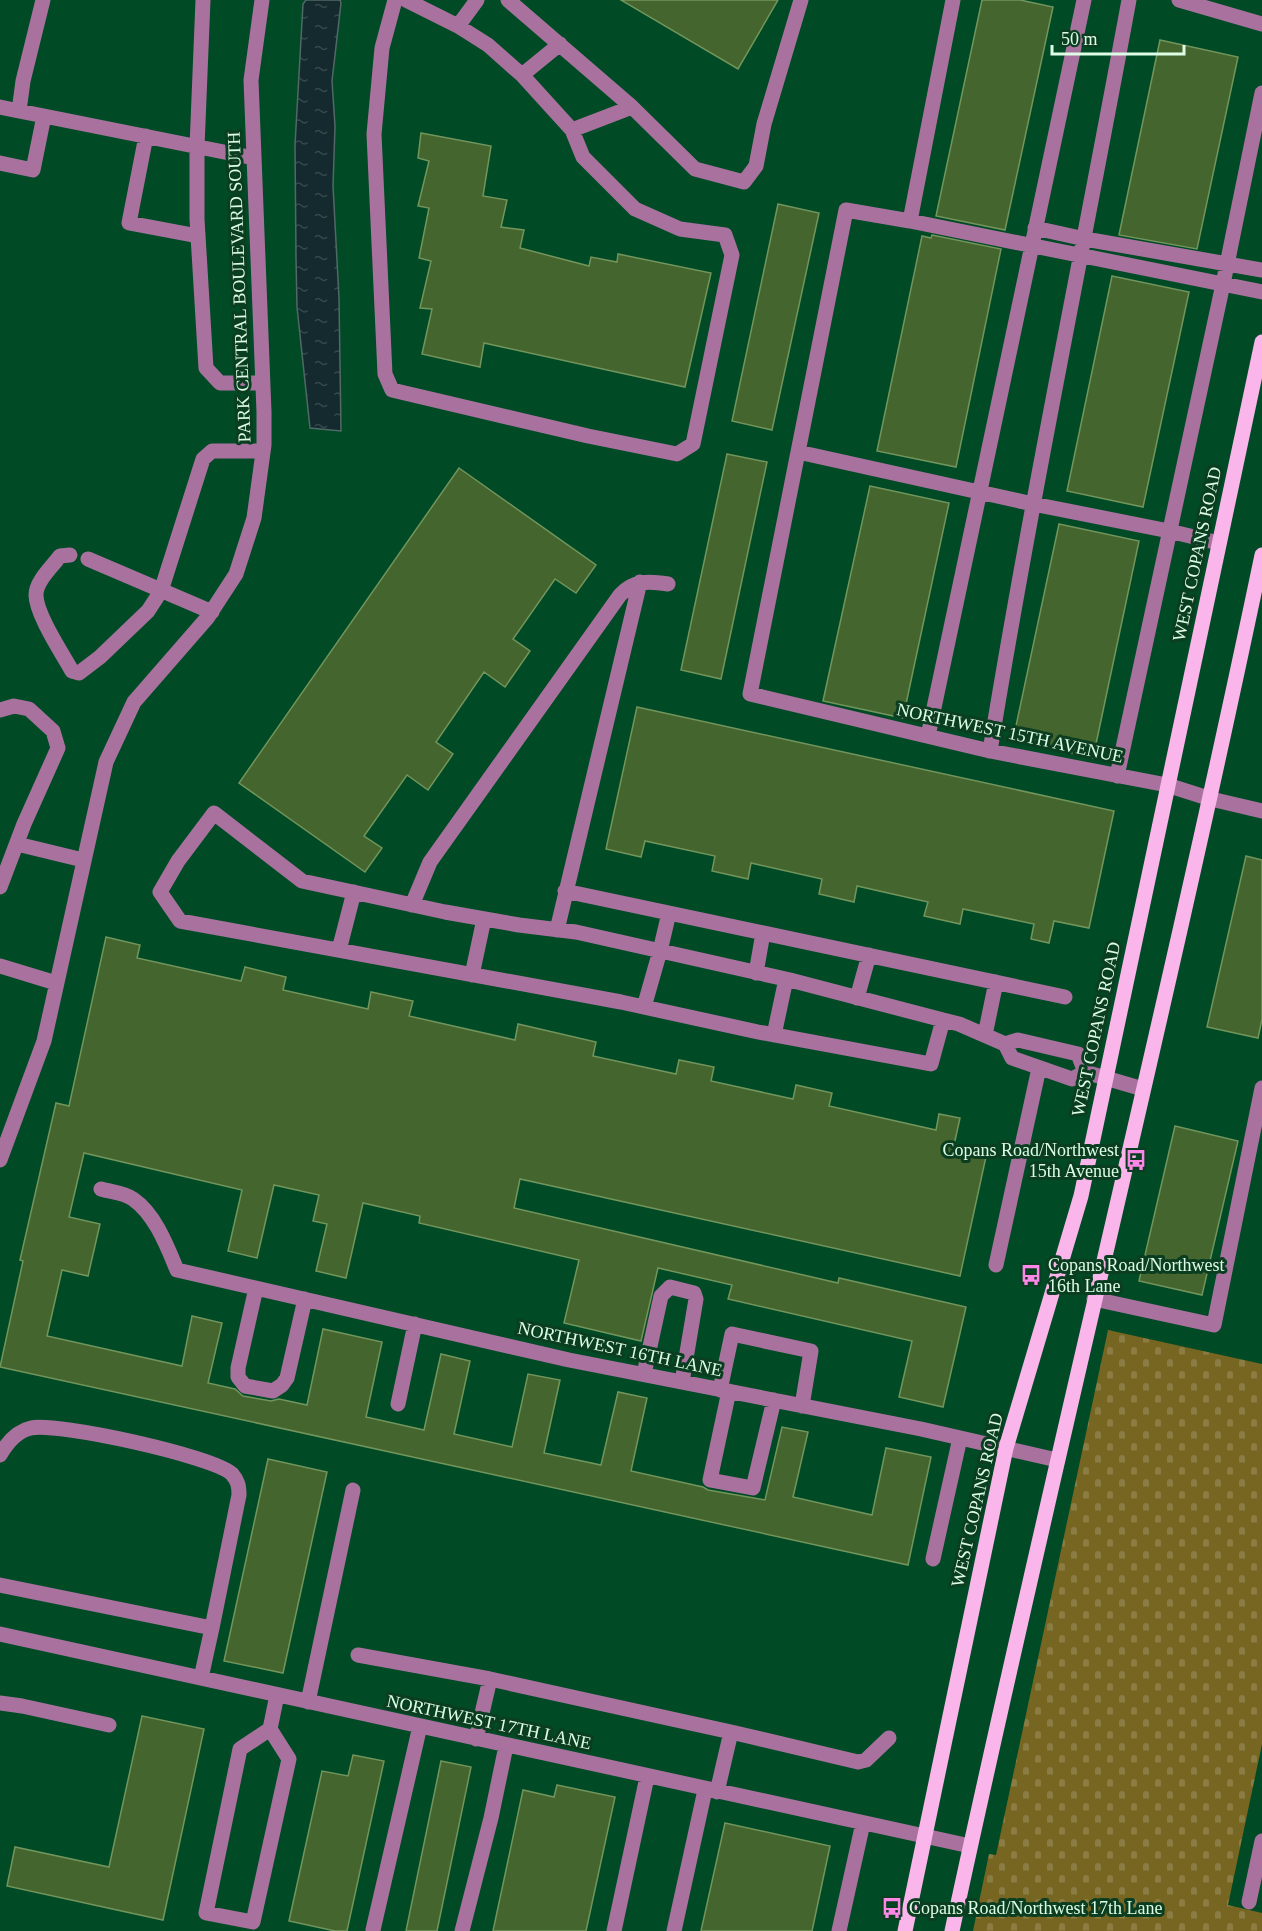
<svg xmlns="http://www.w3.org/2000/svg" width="1262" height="1931" viewBox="0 0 1262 1931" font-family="'Times New Roman',serif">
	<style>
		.cemetery { fill: url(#cemetery-stones) }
		.water { fill: url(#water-ripples); stroke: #516966; stroke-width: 1.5 }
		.building { fill: #44652e; stroke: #72955c; stroke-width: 1.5 }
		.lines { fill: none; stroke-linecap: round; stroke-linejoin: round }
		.minor { stroke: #a9729e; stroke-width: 15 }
		.major { stroke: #fab6eb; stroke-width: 15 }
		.labels { text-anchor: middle; stroke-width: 6; stroke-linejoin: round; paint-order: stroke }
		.street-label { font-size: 18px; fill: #defde6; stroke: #0b3d21 }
		.poi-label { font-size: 18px; fill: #defde6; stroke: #0b3d21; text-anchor: start }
	</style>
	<defs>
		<pattern id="cemetery-stones" width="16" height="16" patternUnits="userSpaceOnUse" patternTransform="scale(1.5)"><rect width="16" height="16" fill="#776522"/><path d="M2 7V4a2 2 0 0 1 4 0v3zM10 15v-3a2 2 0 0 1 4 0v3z" fill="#8a7c42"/></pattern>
		<pattern id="water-ripples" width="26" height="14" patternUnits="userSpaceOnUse" patternTransform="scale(1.5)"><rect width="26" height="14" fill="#142a2f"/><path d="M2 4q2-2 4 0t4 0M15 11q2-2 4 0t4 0" fill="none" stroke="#364a4d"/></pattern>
	</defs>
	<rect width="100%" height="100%" fill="#014a26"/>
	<path class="cemetery" d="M1108 1330 1262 1364V1744L1228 1905 1262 1913V1931H973L989 1854 996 1855Z"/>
	<path class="water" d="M306 0H340L341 3 332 81 335 126 333 186 339 298 341 431 310 428 297 307 296 258 295 145 303 4Z"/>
	<path class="building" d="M621 0H778L738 69Z
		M982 0H1020L1053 7 1005 230 936 216Z
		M1160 40 1238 57 1197 249 1119 235Z
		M421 133 491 146 483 196 507 200 501 227 524 230 520 248 589 266 591 257 617 262 618 254 711 273 685 387 484 343 480 367 422 354 432 309 420 308 431 261 419 258 429 208 418 206 429 161 418 158Z
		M778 204 819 213 772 430 732 421Z
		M932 235 1001 249 956 467 877 451 922 236 931 238Z
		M1112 276 1189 292 1143 507 1067 491Z
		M727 454 767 462 721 679 681 670Z
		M459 468 596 565 576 593 555 579 513 639 530 651 505 687 484 672 436 742 453 754 428 790 407 775 364 836 382 848 365 872 239 783Z
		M870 486 949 503 903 718 823 701Z
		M1059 524 1139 541 1093 758 1013 740Z
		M637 707 1114 811 1089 928 1054 921 1049 943 1031 939 1034 924 963 909 960 924 924 916 928 902 857 886 854 902 819 894 822 879 751 863 748 879 712 871 715 856 645 841 641 857 606 849Z
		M1246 856 1262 860V1019L1258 1038 1207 1027Z
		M106 937 140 945 137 958 241 981 245 967 286 977 283 990 368 1009 371 992 413 1001 409 1016 515 1040 518 1024 596 1042 593 1056 676 1074 679 1060 714 1067 711 1081 793 1099 796 1085 832 1093 829 1106 936 1130 939 1114 960 1118 954 1145 987 1152 960 1276 520 1179 514 1208 838 1283 839 1278 966 1307 943 1407 899 1397 912 1341 728 1299 732 1285 658 1268 641 1341 564 1323 579 1260 419 1223 420 1216 363 1203 346 1278 316 1271 327 1224 313 1221 319 1195 274 1185 257 1258 228 1251 242 1190 84 1153 69 1217 100 1224 88 1276 62 1270 47 1336 182 1366 192 1316 222 1323 208 1383 235 1389 243 1396 271 1401 279 1399 307 1405 323 1329 382 1342 366 1417 424 1430 441 1354 470 1361 454 1434 512 1447 528 1374 560 1380 544 1453 601 1465 618 1392 647 1398 631 1471 703 1487 708 1490 765 1500 782 1427 808 1432 793 1497 872 1515 886 1448 931 1457 908 1565 0 1367 23 1261 20 1260 56 1103 69 1106Z
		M1175 1126 1238 1141 1202 1295 1139 1281Z
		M268 1459 327 1472 283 1673 224 1661Z
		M142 1716 204 1729 163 1920 7 1886 15 1847 109 1867Z
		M353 1755 384 1761 347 1931H335L289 1921 322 1771 348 1776Z
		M441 1761 471 1767 437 1931H406Z
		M557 1785 615 1797 586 1931H493L523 1790 554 1797Z
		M725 1823 830 1846 812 1931H701Z"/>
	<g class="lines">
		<path class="minor" d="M43 0 23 81 19 111 254 158
			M203 0 197 147V219L206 368 220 383H263
			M395 0 382 48 374 134 385 374 392 390 588 436 677 454 693 444 732 255 725 235 680 229 635 209 583 157 572 130 522 75 488 45 458 26 406 0
			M508 0 632 107
			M953 0 910 221 846 210 750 694 990 751 1167 785 1211 799 1262 811
			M1179 0 1262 24
			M458 26 477 0
			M522 75 560 44
			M0 107 19 111
			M572 130 632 107 695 169 744 182 756 166 764 124 801 0
			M146 136 129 223 198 236
			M0 163 33 170 44 116
			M910 221 1262 292
			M1035 228 1085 239 1262 270
			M798 452 1033 504 1169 531 1219 543
			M70 555 60 556C52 567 36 581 36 595 36 614 62 653 72 671L79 673 100 657 148 611 161 591 203 459 212 451H263
			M88 559 212 612
			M0 710 14 706 29 709 53 731 58 748 24 824 0 887
			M928 736 1084 0
			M990 751C1031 500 1083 250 1129 0
			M1117 776 1223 284 1262 93
			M17 844 83 860
			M565 891 1065 997
			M412 905 430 862 620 595C634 580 649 581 668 584
			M557 930 640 582
			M339 950 354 892
			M0 966 56 983
			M756 973 763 933
			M472 975 484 919
			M857 998 869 955
			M644 1007 660 951 669 913
			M943 1020 931 1064 758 1032 621 1002 180 921 160 892 178 861 214 813 302 881 445 912 519 925 576 932 790 980 943 1020 959 1024 1005 1044 1012 1058 1072 1079 1085 1072 1143 1089
			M774 1035 786 979
			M985 1035 996 982
			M1005 1044 1018 1040 1078 1054 1085 1072
			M0 1160 44 1041 106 762 134 702 208 617 236 574 254 518 264 445V412L251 80 262 0
			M101 1189C111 1192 125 1193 133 1199 155 1214 167 1246 177 1270L569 1360 921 1429 1057 1460
			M996 1265 1039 1068
			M256 1288 238 1368V1377L245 1386 273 1391 282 1385 287 1378 305 1299
			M1094 1299 1214 1325 1262 1088
			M644 1374 661 1296 670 1287 694 1293 696 1299 682 1382
			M720 1390 732 1334 811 1351 802 1406
			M729 1391 710 1480 753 1488 774 1400
			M398 1404 415 1324
			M0 1455C7 1443 17 1431 31 1428 57 1422 213 1456 232 1474 238 1481 239 1486 239 1495L212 1628
			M933 1559 960 1438
			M0 1585 212 1628 201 1678
			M0 1634 970 1846
			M358 1655 490 1679 731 1732 717 1792
			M308 1702 353 1490
			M0 1703 22 1706 109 1725
			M270 1729 289 1759 253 1922 206 1913 240 1749 270 1729 277 1695
			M731 1732 858 1762 866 1760 889 1738
			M476 1739 490 1679
			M1249 1902 1262 1841
			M373 1930 420 1726
			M462 1931 491 1818 506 1746
			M614 1931 647 1777
			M674 1931 705 1790
			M839 1931 863 1823"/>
		<path class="major" d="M905 1931 1006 1448 1081 1196 1262 342
			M952 1931C1051 1471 1166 1015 1262 555"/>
	</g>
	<defs>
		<symbol id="bus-bare" viewBox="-9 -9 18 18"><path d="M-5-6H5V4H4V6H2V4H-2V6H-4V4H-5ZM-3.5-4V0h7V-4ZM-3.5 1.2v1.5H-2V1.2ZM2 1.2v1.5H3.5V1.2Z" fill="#fb87e6" stroke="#0b3d21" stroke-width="2.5" paint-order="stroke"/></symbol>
	</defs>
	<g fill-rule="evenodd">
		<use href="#bus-bare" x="1121" y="1145" width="30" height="30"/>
		<use href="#bus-bare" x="1016" y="1260" width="30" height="30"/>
		<use href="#bus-bare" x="877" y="1893" width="30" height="30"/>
	</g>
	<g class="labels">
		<g class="street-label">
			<text transform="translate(239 287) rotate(-92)" y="6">PARK CENTRAL BOULEVARD SOUTH</text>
			<text transform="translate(1197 554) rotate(-78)" y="6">WEST COPANS ROAD</text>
			<text transform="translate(1010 733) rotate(12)" y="6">NORTHWEST 15TH AVENUE</text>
			<text transform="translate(1096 1029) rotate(-78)" y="6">WEST COPANS ROAD</text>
			<text transform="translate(620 1349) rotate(12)" y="6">NORTHWEST 16TH LANE</text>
			<text transform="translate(977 1500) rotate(-77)" y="6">WEST COPANS ROAD</text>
			<text transform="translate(489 1722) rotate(12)" y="6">NORTHWEST 17TH LANE</text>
		</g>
		<g class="poi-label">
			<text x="1119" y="1156" text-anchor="end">Copans Road/Northwest<tspan x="1119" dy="21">15th Avenue</tspan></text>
			<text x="1048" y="1271">Copans Road/Northwest<tspan x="1048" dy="21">16th Lane</tspan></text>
			<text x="909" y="1914">Copans Road/Northwest 17th Lane</text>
		</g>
	</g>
	<path d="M1052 45v9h132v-9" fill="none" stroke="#defde6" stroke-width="3"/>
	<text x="1061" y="45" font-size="18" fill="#defde6" stroke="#0b3d21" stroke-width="4.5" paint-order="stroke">50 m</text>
</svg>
